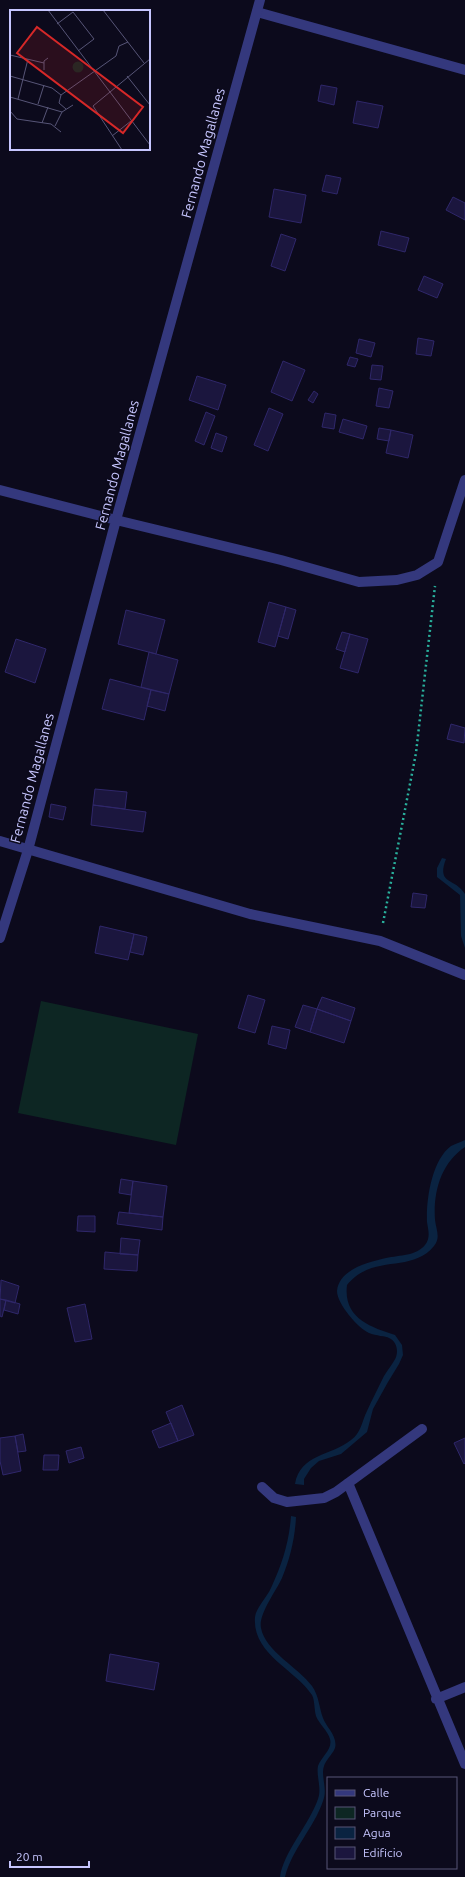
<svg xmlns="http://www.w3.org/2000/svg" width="465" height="1877" viewBox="0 0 465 1877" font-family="Ubuntu,sans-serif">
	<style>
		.green { fill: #0d2623 }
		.water { fill: #0a2341 }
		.building { fill: #1b163e; stroke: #2f276a }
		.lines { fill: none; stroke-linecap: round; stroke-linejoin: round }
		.path { stroke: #29b09c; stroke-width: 2.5; stroke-dasharray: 2 3; stroke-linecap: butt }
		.lane { stroke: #34387d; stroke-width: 10 }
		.street { stroke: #34387d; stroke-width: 10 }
		.labels { text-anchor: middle; stroke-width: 3; stroke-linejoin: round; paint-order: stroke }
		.street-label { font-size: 14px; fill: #c7c6ff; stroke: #0c0a1c }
		.inset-road { fill: none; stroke: #575577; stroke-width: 1 }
		.view { fill: #d62828; fill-opacity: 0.15; stroke: #d62828; stroke-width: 2 }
		.inset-edge { fill: none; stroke: #c7c6ff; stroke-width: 2 }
	</style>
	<rect width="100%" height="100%" fill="#0c0a1c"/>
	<path class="green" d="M41 1001 198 1034 176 1145 18 1113Z"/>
	<path class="water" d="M442 858 446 859C436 885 455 877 465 894V948L461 936 460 895 437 877V868Z
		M465 1140V1147C441 1163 433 1192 435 1220 436 1229 441 1238 434 1246 411 1274 373 1253 347 1285 343 1318 370 1327 395 1335L402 1345 403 1355 399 1364 388 1382 373 1409 367 1432 341 1454 319 1461 311 1468 304 1479V1485L295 1484C300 1454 331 1456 351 1440 361 1433 362 1421 367 1411 372 1400 378 1388 384 1376 387 1371 391 1366 394 1361 399 1354 398 1342 389 1338 386 1336 376 1336 369 1333 358 1328 337 1304 337 1291 339 1269 369 1262 386 1258 400 1255 416 1256 425 1245 431 1238 428 1229 427 1222 426 1199 432 1160 451 1146 455 1144 461 1142 465 1140Z
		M291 1516 296 1517C295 1538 290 1559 282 1578 276 1591 258 1615 261 1628 265 1651 299 1668 312 1686 319 1696 319 1707 323 1718 326 1727 338 1736 335 1748 332 1756 323 1761 323 1772 323 1782 327 1791 323 1801 314 1828 292 1849 285 1877H280C283 1853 310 1823 318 1799 322 1788 316 1776 318 1766 321 1757 333 1749 330 1739 328 1731 319 1724 316 1716 314 1709 315 1701 312 1695 295 1669 252 1654 255 1617 256 1608 267 1597 271 1588 282 1564 289 1543 291 1516Z"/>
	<path class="building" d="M321 85 337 88 334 105 318 101Z
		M357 101 383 106 378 128 353 123Z
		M326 175 341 178 337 194 322 191Z
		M274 189 306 195 301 223 269 217Z
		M453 197 465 203V220L446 210Z
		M381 231 409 238 405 252 378 245Z
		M281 234 296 239 285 271 271 266Z
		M424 276 443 284 437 298 418 290Z
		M418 338 434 341 431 356 416 354Z
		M359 339 375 343 371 357 356 353Z
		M350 357 358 359 355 367 347 365Z
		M283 361 305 370 292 401 271 392Z
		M372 365 383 366 381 380 370 379Z
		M197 376 226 385 218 410 189 400Z
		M379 388 393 391 389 408 376 406Z
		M314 391 318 394 313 403 308 400Z
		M269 408 283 414 268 451 254 445Z
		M206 412 215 416 204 445 195 441Z
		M325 413 336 415 334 429 322 427Z
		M343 419 367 426 363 439 339 432Z
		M379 428 391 430 389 441 377 439Z
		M391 430 413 435 408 458 386 453Z
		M216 433 227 437 222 452 211 448Z
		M269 602 286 607 275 647 258 642Z
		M286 607 296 610 288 639 278 636Z
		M126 610 165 620 156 654 118 644Z
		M342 632 350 634 345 652 336 649Z
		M350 634 368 639 358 673 340 668Z
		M16 639 46 649 35 683 5 672Z
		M149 652 178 660 169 694 141 687Z
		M110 679 151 690 144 720 102 709Z
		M151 690 169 694 165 711 147 706Z
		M451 724 465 728 464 743 447 739Z
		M95 789 127 792 125 809 93 805Z
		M51 804 66 807 63 820 49 817Z
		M93 805 146 812 143 832 91 825Z
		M413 893 427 895 425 908 411 907Z
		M100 926 134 934 128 960 95 953Z
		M134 934 147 937 143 955 130 952Z
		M248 995 265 1000 255 1033 238 1028Z
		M322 997 355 1008 351 1021 317 1009Z
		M303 1005 317 1009 310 1032 295 1027Z
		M317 1009 351 1021 344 1043 310 1032Z
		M272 1026 290 1030 286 1049 268 1044Z
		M121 1179 133 1181 131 1195 119 1193Z
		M133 1181 167 1186 163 1217 129 1213Z
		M119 1212 163 1217 162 1230 117 1224Z
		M78 1216H95V1232L77 1231Z
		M121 1238 140 1240 138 1255 120 1254Z
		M105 1252 138 1255 137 1271 104 1269Z
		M1 1280 19 1286 15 1303 0 1299Z
		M0 1299 6 1300 2 1317 0 1316Z
		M6 1300 20 1304 18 1314 4 1310Z
		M85 1304 92 1339 75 1342 67 1308Z
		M182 1405 194 1435 178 1441 166 1412Z
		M171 1423 178 1441 159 1448 152 1431Z
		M23 1434 26 1451 18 1452 15 1436Z
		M15 1436 21 1471 3 1475 0 1461V1438Z
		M465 1438V1463L464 1464 454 1443Z
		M81 1447 84 1458 69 1463 66 1451Z
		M44 1455H59L58 1470H43Z
		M110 1654 159 1663 154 1690 106 1681Z"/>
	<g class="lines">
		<path class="path" d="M383 923 416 753 435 586"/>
		<path class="lane" d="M257 12 465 70
			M0 841 250 914 380 941 465 975
			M348 1483 465 1764
			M262 1487 274 1498 287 1502 324 1498 336 1492 422 1429
			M436 1699 465 1687"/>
		<path class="street" d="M0 490 116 520 281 560 359 582 397 580 417 575 438 562 465 480
			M0 938 28 850 116 520 260 0"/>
	</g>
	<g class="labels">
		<g class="street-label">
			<text transform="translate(203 153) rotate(-75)" y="5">Fernando Magallanes</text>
			<text transform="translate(117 465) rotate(-75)" y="5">Fernando Magallanes</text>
			<text transform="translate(32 778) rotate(-75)" y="5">Fernando Magallanes</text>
		</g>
	</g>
	<g transform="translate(10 10)">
		<rect width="140" height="140" fill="#0c0a1c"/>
		<path d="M62.5 57a5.5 5.5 0 1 1 11 0a5.5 5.5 0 1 1-11 0Z" fill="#0d2623"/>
		<path class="inset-road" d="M38 0 140 135M93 0 134 53M47 14 63 2 84 29 68 41M0 45 34 53M34 60V51L38 48M0 66 42 78 51 85M117 66 140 95M0 87 52 102M8 89 18 49M28 94 34 75M56 99 49 93 51 85 106 46 109 36 118 32M0 101 7 109 41 114 51 122M32 113 38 97M45 116 52 102 63 95M102 126 121 111M112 140 83 96 140 49"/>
		<path class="view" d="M27 17 133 97 113 123 7 43Z"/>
		<rect width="140" height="140" class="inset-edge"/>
	</g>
	<rect x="327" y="1777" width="130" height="92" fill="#0c0a1c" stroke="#575577"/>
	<rect x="335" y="1790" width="20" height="6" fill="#34387d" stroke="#575577"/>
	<text x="363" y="1797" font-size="12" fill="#c7c6ff">Calle</text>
	<rect x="335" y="1807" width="20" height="12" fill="#0d2623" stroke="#575577"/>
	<text x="363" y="1817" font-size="12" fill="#c7c6ff">Parque</text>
	<rect x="335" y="1827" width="20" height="12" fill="#0a2341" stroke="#575577"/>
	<text x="363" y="1837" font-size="12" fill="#c7c6ff">Agua</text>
	<rect x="335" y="1847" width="20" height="12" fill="#1b163e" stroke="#575577"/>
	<text x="363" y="1857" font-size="12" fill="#c7c6ff">Edificio</text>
	<path d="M10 1861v6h79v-6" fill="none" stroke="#c7c6ff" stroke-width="2"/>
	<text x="16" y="1861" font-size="12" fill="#c7c6ff" stroke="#0c0a1c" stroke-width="3" paint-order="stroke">20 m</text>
</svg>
